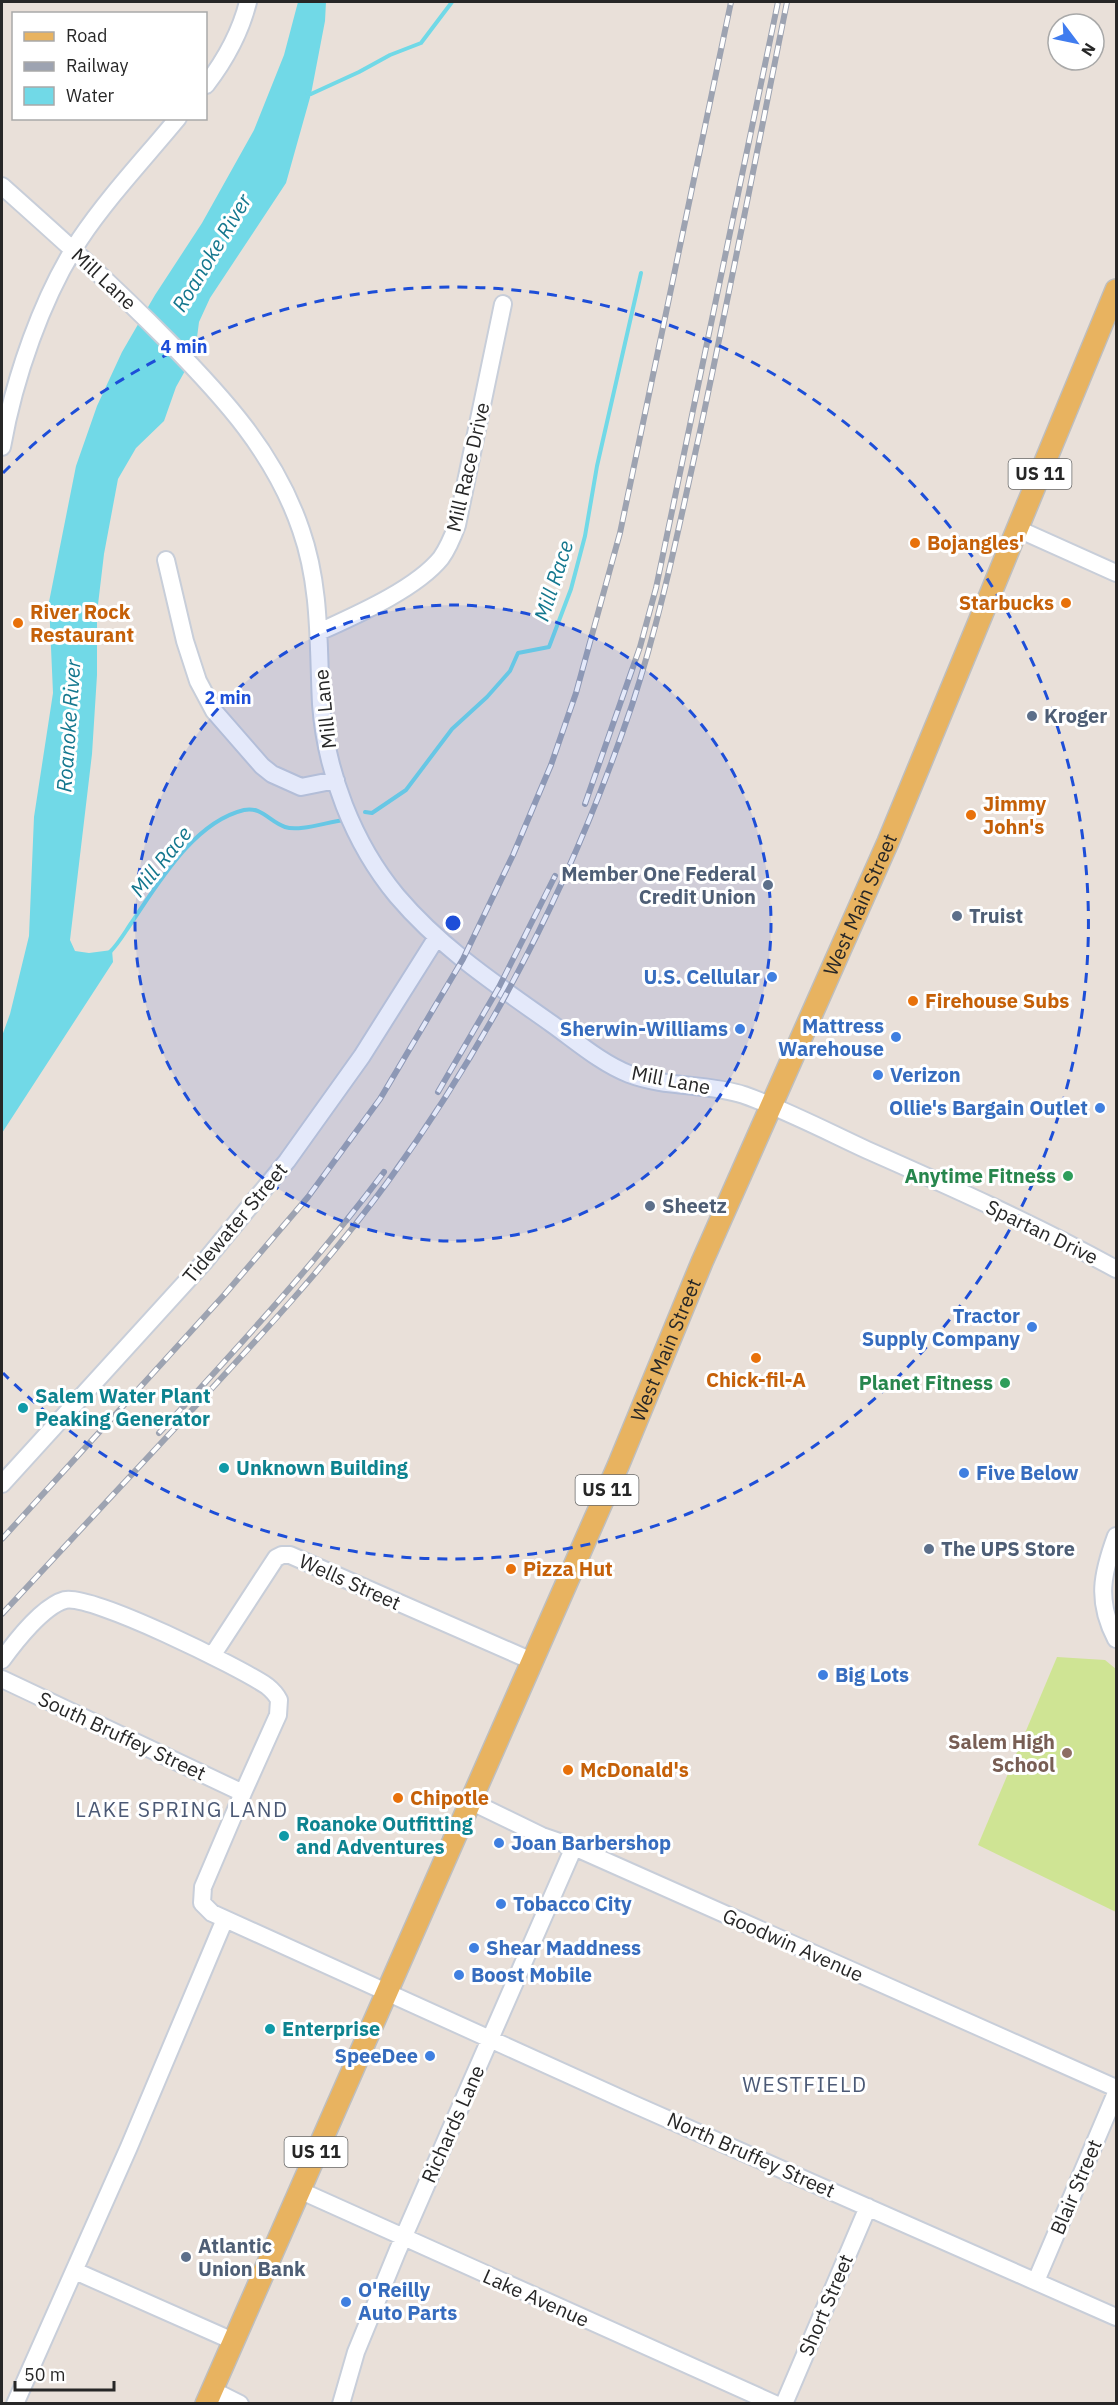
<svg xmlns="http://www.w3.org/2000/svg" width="1118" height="2405" viewBox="0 0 1118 2405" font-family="'IBM Plex Sans',sans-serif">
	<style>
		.pitch { fill: #cfe494 }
		.water { fill: #71d9e7 }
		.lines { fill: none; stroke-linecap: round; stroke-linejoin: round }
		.stream { stroke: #71d9e7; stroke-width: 4 }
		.minor-casing { stroke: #c8ced9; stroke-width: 20 }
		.major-casing { stroke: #bebebe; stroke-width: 24 }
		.minor { stroke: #fff; stroke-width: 16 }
		.major { stroke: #e8b360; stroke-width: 21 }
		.rail-casing { stroke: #9da3b1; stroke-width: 6 }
		.rail { stroke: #fff; stroke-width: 4; stroke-dasharray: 11; stroke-linecap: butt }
		.ring { fill: none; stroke: #1d4ed8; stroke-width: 3; stroke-dasharray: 10 8 }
		.food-dot { fill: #e8710a; stroke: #fff; stroke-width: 2 }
		.service-dot { fill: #5c6f8a; stroke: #fff; stroke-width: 2 }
		.shop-dot { fill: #3f7fe0; stroke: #fff; stroke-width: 2 }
		.leisure-dot { fill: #2e9e5b; stroke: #fff; stroke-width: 2 }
		.culture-dot { fill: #0f9aa8; stroke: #fff; stroke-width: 2 }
		.education-dot { fill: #8d6e63; stroke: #fff; stroke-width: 2 }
		.labels { text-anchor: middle; stroke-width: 6; stroke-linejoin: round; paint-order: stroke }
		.shield { fill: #fff; stroke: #686868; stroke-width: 1.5 }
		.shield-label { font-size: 18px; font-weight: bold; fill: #272727 }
		.street-label { font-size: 20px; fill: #272727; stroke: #fff }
		.food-label { font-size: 20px; font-weight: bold; fill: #c56008; stroke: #fff; text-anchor: start }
		.service-label { font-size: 20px; font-weight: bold; fill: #4e5e75; stroke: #fff; text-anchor: start }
		.shop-label { font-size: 20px; font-weight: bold; fill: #366cbe; stroke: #fff; text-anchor: start }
		.leisure-label { font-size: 20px; font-weight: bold; fill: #27864d; stroke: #fff; text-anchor: end }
		.culture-label { font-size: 20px; font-weight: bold; fill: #0d838f; stroke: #fff; text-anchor: start }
		.education-label { font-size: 20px; font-weight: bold; fill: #785e54; stroke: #fff; text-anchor: end }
		.water-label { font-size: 21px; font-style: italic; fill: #14778e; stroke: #fff }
		.neighbourhood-label { font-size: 21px; letter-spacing: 1.5px; fill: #4b5975; stroke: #fff }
		.centre { fill: #1d4ed8; stroke: #fff; stroke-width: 3 }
		.ring-label { font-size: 18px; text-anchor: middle; font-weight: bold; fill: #1d4ed8; stroke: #fff; stroke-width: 6; stroke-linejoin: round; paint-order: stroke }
	</style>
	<rect width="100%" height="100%" fill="#e9e0d9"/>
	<path class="pitch" d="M1057 1657 1105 1660 1116 1669V1912L978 1845Z"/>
	<path class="water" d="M298 2H326L325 21 311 94 286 183 210 298 199 322 195 353 176 387 164 421 136 448 118 479 104 554 97 613V675L92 754 70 940 75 951 89 953 112 950 113 962 2 1133V1036L10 1014 29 936 34 817 53 693 49 602 76 466 97 406 122 352 155 295 202 223 254 130 284 55Z"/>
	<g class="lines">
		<path class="stream" d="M307 93 311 94 359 72 390 55 421 43 452 2
			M365 812 372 813 406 790 452 729 487 697 510 671 518 653 549 647 571 589 585 536 597 466 641 273
			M110 952C119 943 125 932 132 922 159 882 194 822 244 810 261 806 270 822 285 827 299 832 327 822 344 820"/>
		<defs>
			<path id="minor" d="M206 85C226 59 240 34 248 2
				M2 186C58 236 114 286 167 340 223 397 275 453 301 530 321 587 318 645 321 704 326 772 353 843 397 896 441 948 497 985 552 1024 576 1041 601 1063 629 1074 666 1088 707 1083 744 1095 786 1110 826 1131 867 1150 951 1187 1036 1225 1116 1269
				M2 447C14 379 42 297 80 239 109 196 145 158 178 118
				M1018 529 1116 573
				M166 560 185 641 198 681 214 711 262 766 272 774 301 787 336 780
				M319 632C356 615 416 589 441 558 448 548 453 536 457 525L503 304
				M2 1484 205 1261 287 1161 362 1056 437 937
				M1116 1536C1102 1574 1096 1601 1116 1639
				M212 1656 276 1558 282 1555H290L532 1661
				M2 1660C15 1642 43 1606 65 1600 92 1594 239 1667 267 1686 272 1690 276 1694 279 1700L278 1715 243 1793
				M2 1679 243 1793 203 1887 202 1903 212 1913 631 2103 1116 2317
				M470 1801 542 1836 574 1847 1116 2088
				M299 2190 775 2404
				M75 2271 233 2341
				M1036 2281 1116 2093
				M212 2390 240 2404
				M15 2404 129 2147 225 1919
				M341 2404 356 2352 397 2252 574 1847
				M784 2404 868 2207"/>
			<g id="major">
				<path id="s1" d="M206 2404 618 1466 702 1262 888 842 1116 290"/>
			</g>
		</defs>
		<use href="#minor" class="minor-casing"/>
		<use href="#major" class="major-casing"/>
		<use href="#minor" class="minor"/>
		<use href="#major" class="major"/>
		<defs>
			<path id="rail" d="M585 804 640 647 656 588 778 2
				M438 1092 499 987 555 876
				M159 1433C237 1348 315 1264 384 1172
				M2 1539 225 1294 308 1197 380 1099 463 959 513 855 551 765 576 693 620 533 731 2
				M2 1614C69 1542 136 1470 203 1398 268 1328 333 1257 389 1180 494 1035 575 874 632 705 661 617 679 526 699 436 730 291 758 146 787 2"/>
		</defs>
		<use href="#rail" class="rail-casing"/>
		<use href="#rail" class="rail"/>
	</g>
	<circle cx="453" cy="923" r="318" fill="#1d4ed8" fill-opacity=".12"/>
	<g class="ring">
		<circle cx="453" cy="923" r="318"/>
		<path d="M3 473A636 636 0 1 1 3 1373"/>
	</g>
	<g class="food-dot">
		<circle cx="915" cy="543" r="6"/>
		<circle cx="1066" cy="603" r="6"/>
		<circle cx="18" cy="623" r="6"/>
		<circle cx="971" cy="815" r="6"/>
		<circle cx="913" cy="1001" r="6"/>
		<circle cx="756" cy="1358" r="6"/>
		<circle cx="511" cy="1569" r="6"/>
		<circle cx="568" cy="1770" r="6"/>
		<circle cx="398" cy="1798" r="6"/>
	</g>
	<g class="service-dot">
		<circle cx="1032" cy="716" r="6"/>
		<circle cx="768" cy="885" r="6"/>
		<circle cx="957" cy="916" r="6"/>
		<circle cx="650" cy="1206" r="6"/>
		<circle cx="929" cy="1549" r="6"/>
		<circle cx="186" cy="2257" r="6"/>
	</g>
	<g class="shop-dot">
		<circle cx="772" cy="977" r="6"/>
		<circle cx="740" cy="1029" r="6"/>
		<circle cx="896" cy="1037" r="6"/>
		<circle cx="878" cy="1075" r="6"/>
		<circle cx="1100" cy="1108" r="6"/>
		<circle cx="1032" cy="1327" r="6"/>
		<circle cx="964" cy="1473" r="6"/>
		<circle cx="823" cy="1675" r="6"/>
		<circle cx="499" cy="1843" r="6"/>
		<circle cx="501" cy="1904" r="6"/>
		<circle cx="474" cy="1948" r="6"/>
		<circle cx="459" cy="1975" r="6"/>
		<circle cx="430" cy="2056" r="6"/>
		<circle cx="346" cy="2302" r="6"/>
	</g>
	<g class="leisure-dot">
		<circle cx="1068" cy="1176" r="6"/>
		<circle cx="1005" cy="1383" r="6"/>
	</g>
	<g class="culture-dot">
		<circle cx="23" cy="1408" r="6"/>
		<circle cx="224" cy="1468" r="6"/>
		<circle cx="284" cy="1836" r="6"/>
		<circle cx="270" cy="2029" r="6"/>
	</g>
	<circle class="education-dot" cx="1067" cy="1753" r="6"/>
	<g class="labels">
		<g class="shield">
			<rect x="1008.5" y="459" width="63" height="30" rx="4.5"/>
			<rect x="575.5" y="1475" width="63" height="30" rx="4.5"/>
			<rect x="284.5" y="2137" width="63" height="30" rx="4.5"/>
		</g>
		<g class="shield-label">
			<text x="1040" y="480">US 11</text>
			<text x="607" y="1496">US 11</text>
			<text x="316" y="2158">US 11</text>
		</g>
		<g class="street-label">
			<text transform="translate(104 279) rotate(43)" y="7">Mill Lane</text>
			<text transform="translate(468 467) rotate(-77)" y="7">Mill Race Drive</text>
			<text transform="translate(325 709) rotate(-96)" y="7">Mill Lane</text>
			<text dy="7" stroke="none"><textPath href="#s1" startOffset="1636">West Main Street</textPath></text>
			<text transform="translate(671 1080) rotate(11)" y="7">Mill Lane</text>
			<text transform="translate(235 1223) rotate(-50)" y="7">Tidewater Street</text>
			<text transform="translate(1042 1232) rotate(26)" y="7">Spartan Drive</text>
			<text dy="7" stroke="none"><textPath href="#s1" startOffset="1150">West Main Street</textPath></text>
			<text transform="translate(350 1582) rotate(24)" y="7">Wells Street</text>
			<text transform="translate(122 1736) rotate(25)" y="7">South Bruffey Street</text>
			<text transform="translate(793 1945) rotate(24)" y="7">Goodwin Avenue</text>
			<text transform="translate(453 2124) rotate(-66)" y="7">Richards Lane</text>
			<text transform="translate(751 2155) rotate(24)" y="7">North Bruffey Street</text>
			<text transform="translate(1076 2187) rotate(-67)" y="7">Blair Street</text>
			<text transform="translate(536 2298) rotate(24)" y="7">Lake Avenue</text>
			<text transform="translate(826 2305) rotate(-67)" y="7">Short Street</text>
		</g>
		<g class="food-label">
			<text x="927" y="550">Bojangles'</text>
			<text x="1054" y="610" text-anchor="end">Starbucks</text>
			<text x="30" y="619">River Rock<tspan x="30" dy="23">Restaurant</tspan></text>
			<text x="983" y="811">Jimmy<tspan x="983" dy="23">John's</tspan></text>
			<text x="925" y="1008">Firehouse Subs</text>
			<text x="756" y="1387" text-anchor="middle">Chick-fil-A</text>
			<text x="523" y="1576">Pizza Hut</text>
			<text x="580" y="1777">McDonald's</text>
			<text x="410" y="1805">Chipotle</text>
		</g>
		<g class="service-label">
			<text x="1044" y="723">Kroger</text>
			<text x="756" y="881" text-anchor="end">Member One Federal<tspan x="756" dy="23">Credit Union</tspan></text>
			<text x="969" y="923">Truist</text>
			<text x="662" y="1213">Sheetz</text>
			<text x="941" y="1556">The UPS Store</text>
			<text x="198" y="2253">Atlantic<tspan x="198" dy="23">Union Bank</tspan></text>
		</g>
		<g class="shop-label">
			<text x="760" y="984" text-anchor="end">U.S. Cellular</text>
			<text x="884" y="1033" text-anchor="end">Mattress<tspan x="884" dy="23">Warehouse</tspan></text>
			<text x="728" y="1036" text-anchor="end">Sherwin-Williams</text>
			<text x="890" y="1082">Verizon</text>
			<text x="1088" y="1115" text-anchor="end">Ollie's Bargain Outlet</text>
			<text x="1020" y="1323" text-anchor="end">Tractor<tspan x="1020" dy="23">Supply Company</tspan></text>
			<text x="976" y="1480">Five Below</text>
			<text x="835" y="1682">Big Lots</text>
			<text x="511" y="1850">Joan Barbershop</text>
			<text x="513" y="1911">Tobacco City</text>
			<text x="486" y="1955">Shear Maddness</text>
			<text x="471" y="1982">Boost Mobile</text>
			<text x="418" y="2063" text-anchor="end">SpeeDee</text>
			<text x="358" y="2297">O'Reilly<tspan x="358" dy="23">Auto Parts</tspan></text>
		</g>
		<g class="leisure-label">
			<text x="1056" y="1183">Anytime Fitness</text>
			<text x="993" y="1390">Planet Fitness</text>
		</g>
		<g class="culture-label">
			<text x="35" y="1403">Salem Water Plant<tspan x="35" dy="23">Peaking Generator</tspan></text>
			<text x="236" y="1475">Unknown Building</text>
			<text x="296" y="1831">Roanoke Outfitting<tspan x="296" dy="23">and Adventures</tspan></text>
			<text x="282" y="2036">Enterprise</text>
		</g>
		<g class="education-label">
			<text x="1055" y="1749">Salem High<tspan x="1055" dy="23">School</tspan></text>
		</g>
		<g class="water-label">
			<text transform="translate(212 253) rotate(-59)" y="7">Roanoke River</text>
			<text transform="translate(554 581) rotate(-72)" y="7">Mill Race</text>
			<text transform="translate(69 726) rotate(-86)" y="7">Roanoke River</text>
			<text transform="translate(161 862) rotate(-51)" y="7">Mill Race</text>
		</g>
		<g class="neighbourhood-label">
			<text x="182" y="1817">LAKE SPRING LAND</text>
			<text x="805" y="2092">WESTFIELD</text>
		</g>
	</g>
	<circle cx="453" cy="923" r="9" class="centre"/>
	<g class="ring-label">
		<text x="184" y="353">4 min</text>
		<text x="228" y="704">2 min</text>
	</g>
	<rect width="1118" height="2405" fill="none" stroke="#272727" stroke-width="6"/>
	<rect x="12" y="12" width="195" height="108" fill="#ffffff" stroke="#a9a9a9" stroke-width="1.5"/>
	<rect x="24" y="32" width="30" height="9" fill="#e8b360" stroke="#a9a9a9" stroke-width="1.5"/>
	<text x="66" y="42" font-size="18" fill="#272727">Road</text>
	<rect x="24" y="62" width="30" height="9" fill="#9da3b1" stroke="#a9a9a9" stroke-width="1.5"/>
	<text x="66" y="72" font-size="18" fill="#272727">Railway</text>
	<rect x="24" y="87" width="30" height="18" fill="#71d9e7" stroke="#a9a9a9" stroke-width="1.5"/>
	<text x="66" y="102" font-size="18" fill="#272727">Water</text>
	<g transform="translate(1076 42) rotate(122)"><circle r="28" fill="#ffffff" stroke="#a9a9a9" stroke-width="1.5"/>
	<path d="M0-4.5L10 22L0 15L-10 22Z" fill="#407cef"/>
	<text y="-9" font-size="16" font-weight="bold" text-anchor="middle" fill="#272727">N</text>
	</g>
	<path d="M15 2381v9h99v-9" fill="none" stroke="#272727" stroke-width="3"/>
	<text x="24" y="2381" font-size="18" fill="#272727" stroke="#ffffff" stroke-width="4.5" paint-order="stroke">50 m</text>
</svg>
